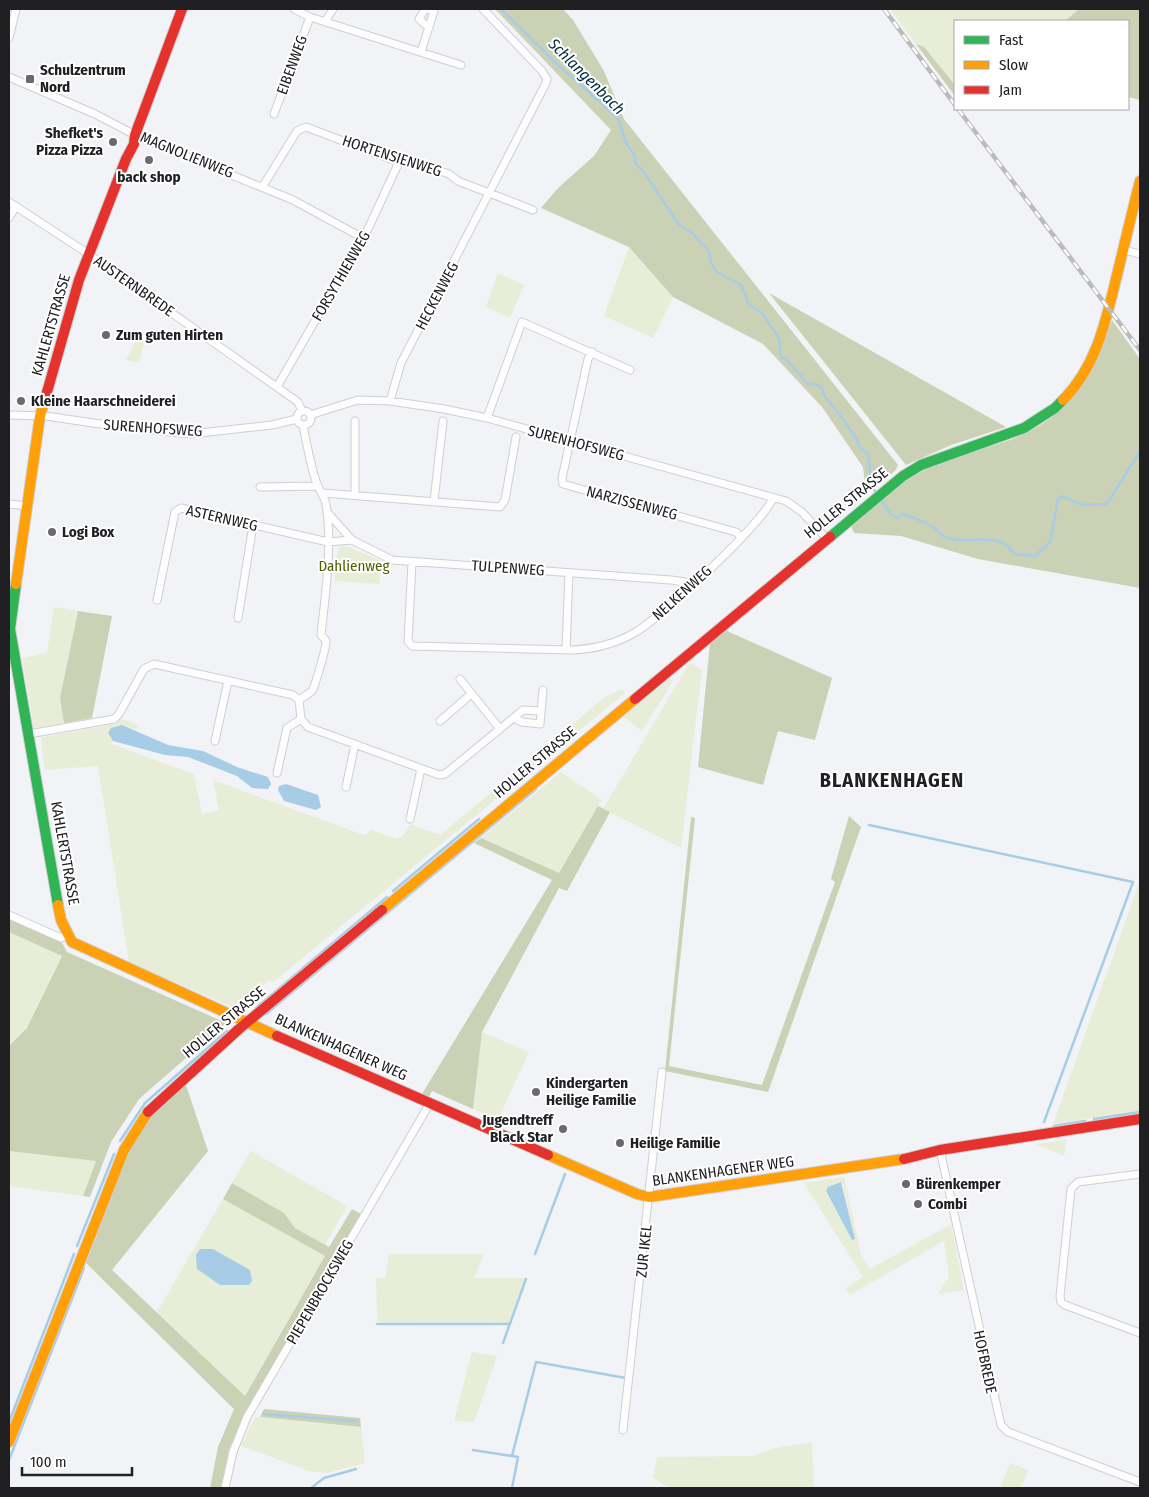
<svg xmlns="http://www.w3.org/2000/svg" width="1149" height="1497" viewBox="0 0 1149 1497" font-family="'Fira Sans Condensed',sans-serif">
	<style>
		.green { fill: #e8edd8; fill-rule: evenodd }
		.forest { fill: #cad1b5 }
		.water { fill: #a7cde6 }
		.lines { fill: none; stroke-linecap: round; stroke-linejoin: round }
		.stream { stroke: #a7cde6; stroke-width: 2.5 }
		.street-casing { stroke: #cecfd2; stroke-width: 9 }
		.fast-casing { stroke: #cecfd2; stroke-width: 12 }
		.slow-casing { stroke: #cecfd2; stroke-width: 12 }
		.jam-casing { stroke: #cecfd2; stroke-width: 12 }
		.street { stroke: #fdfdfe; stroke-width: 7 }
		.fast { stroke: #30b455; stroke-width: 10 }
		.slow { stroke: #ff9f0a; stroke-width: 10 }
		.jam { stroke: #e5322d; stroke-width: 10 }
		.rail-casing { stroke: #bbbbbc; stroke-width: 4.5 }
		.rail { stroke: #fff; stroke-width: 2.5; stroke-dasharray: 8; stroke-linecap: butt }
		.poi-dot { fill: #6a6a6d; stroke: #fff; stroke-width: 2 }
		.labels { text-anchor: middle; stroke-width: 4; stroke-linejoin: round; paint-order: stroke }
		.street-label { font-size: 15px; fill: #202023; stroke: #fff }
		.poi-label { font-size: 15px; font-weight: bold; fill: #202023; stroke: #fff; text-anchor: start }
		.park-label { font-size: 15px; fill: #515d02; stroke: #fff }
		.water-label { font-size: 16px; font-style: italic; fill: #002e45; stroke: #fff }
		.district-label { font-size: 20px; font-weight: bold; letter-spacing: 1px; fill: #202023; stroke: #fff }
	</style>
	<rect width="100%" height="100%" fill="#f2f3f7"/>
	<path class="green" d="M890 9H1079L1065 21H955V85L924 47 916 44Z
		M629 247 673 297 653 338 604 316Z
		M498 273 524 285 510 318 486 307Z
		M138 337 145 340 139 363 126 360Z
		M341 546 349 547 381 561 379 584 335 581 337 553Z
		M54 607 78 611 60 698 64 723 34 728 22 658 47 653Z
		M690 662 702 670 681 848 603 809Z
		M670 678 673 681 642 731 623 717Z
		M623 689 625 693 272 983 269 980 259 988 262 992 243 1008H234L129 962 98 766 45 770 41 741 43 737 116 724 121 719 138 725 137 730 122 725 108 733 113 741 111 744 194 774 202 814 219 810 213 780 364 835 372 830 395 839 403 836 410 824 440 835 605 697Z
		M561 772 602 800 559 873 481 838Z
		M1140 880V1111L1053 1124 1133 900Z
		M9 932 62 955 27 1028 9 1046Z
		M482 1032 529 1052 498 1120 473 1109Z
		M1066 1140 1064 1156 1036 1144Z
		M9 1151 96 1161 83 1196 9 1186Z
		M251 1151 347 1206 325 1245 295 1228 284 1213 232 1183Z
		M844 1177 862 1258 870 1269 951 1224 964 1290 938 1294 949 1277 944 1241 850 1295 846 1288 863 1277 804 1183ZM843 1184 855 1239 852 1240 826 1191Z
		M223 1199 325 1256 245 1396 157 1312Z
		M389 1254H484L474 1278H525L509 1323 377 1322 376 1278H385Z
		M472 1352 497 1356 474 1422 454 1421Z
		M255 1417 361 1427 365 1463 327 1473 310 1471 241 1446Z
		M812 1442 814 1488H669L653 1478 657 1457 753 1456 775 1448Z
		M1010 1463 1028 1470 1021 1488H1000Z"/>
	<path class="forest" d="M495 9H563L573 20 604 71 624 119 898 465 895 471 866 492 863 467 822 407 763 344 673 297 629 247 541 208 558 188 594 156 611 130Z
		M1079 9H1140V100L1128 97V21H1065Z
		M916 44 924 47 955 85V96Z
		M769 293 1006 427 951 445 906 465Z
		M1112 320 1140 359V588L978 559 901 536 854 533 850 524C873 507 895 485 921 472 948 457 978 451 1007 441 1067 420 1093 378 1112 320Z
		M78 611 112 616 92 718 64 723 60 698Z
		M725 630 832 678 815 740 778 731 763 785 698 767 710 643Z
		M598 806 610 812 567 891 559 888 482 1032 473 1109 432 1091 429 1097 422 1094 552 880 474 843 481 838 559 873Z
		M849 816 861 827 768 1092 665 1071 691 817 695 818 669 1066 762 1085 835 882 831 879Z
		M9 919 61 941 67 952 226 1023 139 1099 111 1142 90 1197 83 1196 96 1161 9 1151V1046L27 1028 62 956 9 932Z
		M185 1082 208 1151 112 1270 245 1396 325 1256 223 1199 232 1183 284 1213 295 1228 329 1247 352 1209 361 1214 244 1416 229 1449 221 1488H210L218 1447 234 1409 86 1263 129 1151 155 1110Z
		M264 1409 360 1418 361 1427 260 1417Z"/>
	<path class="water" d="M122 725 168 745 203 751 237 767 268 777 271 784 268 789 252 788 237 776 188 757 165 755 113 741 108 733 111 728Z
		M286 784 318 795 321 807 316 810 284 801 278 790 279 786Z
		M841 1182 855 1239 852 1240 826 1191 828 1187Z
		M200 1249H213L250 1270 252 1281 249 1285H220L197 1269 196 1255Z"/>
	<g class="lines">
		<path class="stream" d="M501 9 557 64 618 118 626 143 635 156V163L643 171 679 225 690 231 709 251 711 263 717 272 741 285 749 305 762 313 779 338 781 358H785L808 384H816L822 388 825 397 840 415 857 440 860 447 868 454 872 487 877 494
			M880 498 890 514 898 518 903 514C913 518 923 521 932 526 937 529 941 536 947 538 971 545 1001 530 1014 554L1035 556 1050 542 1058 499 1063 496 1082 505 1107 504 1140 451
			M869 825 1133 882 1044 1122
			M393 891 479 819
			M256 1008 387 897
			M266 1014 536 789
			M1094 1119 1140 1112
			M1054 1126 1085 1121
			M120 1141 145 1103 227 1031
			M77 1246 114 1154
			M535 1254 565 1174
			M377 1324H510
			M503 1343 526 1279
			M263 1414 356 1421
			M9 1422 74 1254
			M473 1450 512 1456 536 1362 626 1378
			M512 1456 518 1457 512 1488
			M9 1460 84 1268
			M311 1488 324 1478 356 1469"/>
		<defs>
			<path id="street" d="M294 9 310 17 461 65
				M425 9 419 19 429 28
				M325 22 333 9
				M9 38 16 9
				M421 52 434 11 428 9
				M9 77 95 114 141 138 293 200 363 238
				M274 114 310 17
				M263 186 297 131 306 127 399 162 405 159 449 174 458 181 533 210
				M9 202 84 251 298 402 302 411
				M9 218 16 206
				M1124 250 1140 254
				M592 352 588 359 562 478 563 484 736 532 741 537
				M277 387 369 227 399 162
				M390 401 401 363 546 83 547 79 542 71 483 9
				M297 418a7 7 0 1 1 14 0a7 7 0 1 1-14 0Z
				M9 415 46 416 120 427 191 434 272 425 297 419
				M310 415 358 400 390 401 444 409 487 418 786 501 802 512 826 538
				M487 418 522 322 630 370
				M303 425C307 444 310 465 317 484 322 495 326 498 327 512 332 550 325 597 321 635 323 637 325 639 326 641 327 645 315 686 312 691 308 694 303 697 299 700L301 719 308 727 439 775 445 774 523 710 541 711
				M260 487 318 486
				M323 493 500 507 505 500 516 437
				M355 495V421
				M434 501 443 421
				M9 504 28 506
				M328 513 352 540
				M412 562 408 641 412 646 572 650C595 649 615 644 634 633 660 619 763 523 773 498
				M157 600 175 512 181 508 328 542 352 540 392 560 671 580 685 582 691 587
				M238 618 253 525
				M566 650 569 573
				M460 679 500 729
				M514 718 522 722 540 724 543 690
				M440 721 470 695
				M29 734 114 719 119 714 144 669 154 664 293 695 299 700
				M215 741 228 681
				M277 773 287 728 301 719
				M346 787 355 744
				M410 819 421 769
				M9 915 61 938 67 935
				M940 1150 1001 1425 1008 1432 1140 1482
				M1140 1174 1078 1182 1071 1189 1060 1296 1061 1302 1065 1305 1140 1333
				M623 1430 662 1072
				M225 1488 233 1452 247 1417 430 1103"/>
			<path id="fast" d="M830 537 903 476 921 465 1024 428 1055 408 1063 400
				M16 584 10 629 58 905"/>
			<path id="slow" d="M1063 400C1097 366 1106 320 1117 275 1125 243 1132 212 1140 181
				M16 584 40 416 47 392
				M58 905 61 920 72 942 277 1036
				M382 910 635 699
				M548 1155 637 1194 649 1197 904 1159
				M9 1442 124 1150 148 1112"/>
			<path id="jam" d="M47 392 79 280 126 159 134 144 135 135 182 9
				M635 699 830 537
				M277 1036 548 1155
				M148 1112 239 1029 382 910
				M904 1159 940 1150 1140 1119"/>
		</defs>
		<use href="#street" class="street-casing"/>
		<use href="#fast" class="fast-casing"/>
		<use href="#slow" class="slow-casing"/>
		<use href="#jam" class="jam-casing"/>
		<use href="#street" class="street"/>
		<use href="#fast" class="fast"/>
		<use href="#slow" class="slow"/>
		<use href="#jam" class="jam"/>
		<defs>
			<path id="rail" d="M884 9 955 105
				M958 109 1140 350"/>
		</defs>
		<use href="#rail" class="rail-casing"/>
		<use href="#rail" class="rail"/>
	</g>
	<g class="poi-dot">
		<rect x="25" y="74" width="10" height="10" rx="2.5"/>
		<circle cx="113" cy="142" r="5"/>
		<circle cx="149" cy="160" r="5"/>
		<circle cx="106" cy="335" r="5"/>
		<circle cx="21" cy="401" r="5"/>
		<circle cx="52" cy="532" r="5"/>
		<circle cx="536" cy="1092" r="5"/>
		<circle cx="563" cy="1129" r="5"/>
		<circle cx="620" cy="1143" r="5"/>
		<circle cx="906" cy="1184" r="5"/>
		<circle cx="918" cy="1204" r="5"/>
	</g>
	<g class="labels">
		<g class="street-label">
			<text transform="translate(292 65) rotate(-70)" y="5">EIBENWEG</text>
			<text transform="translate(187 155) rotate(22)" y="5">MAGNOLIENWEG</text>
			<text transform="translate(392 156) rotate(18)" y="5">HORTENSIENWEG</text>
			<text transform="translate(341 276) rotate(-60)" y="5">FORSYTHIENWEG</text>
			<text transform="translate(134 286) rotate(35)" y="5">AUSTERNBREDE</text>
			<text transform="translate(437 296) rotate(-62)" y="5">HECKENWEG</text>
			<text transform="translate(51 325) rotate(-74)" y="5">KAHLERTSTRASSE</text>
			<text transform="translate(153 428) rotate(4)" y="5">SURENHOFSWEG</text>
			<text transform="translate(576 443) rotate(15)" y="5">SURENHOFSWEG</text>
			<text transform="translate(632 503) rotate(15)" y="5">NARZISSENWEG</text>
			<text transform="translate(846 503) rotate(-39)" y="5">HOLLER STRASSE</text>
			<text transform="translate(222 518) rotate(13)" y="5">ASTERNWEG</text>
			<text transform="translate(508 568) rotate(4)" y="5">TULPENWEG</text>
			<text transform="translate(682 593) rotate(-42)" y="5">NELKENWEG</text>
			<text transform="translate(535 762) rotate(-40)" y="5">HOLLER STRASSE</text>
			<text transform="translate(65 853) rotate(80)" y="5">KAHLERTSTRASSE</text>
			<text transform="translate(224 1022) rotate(-40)" y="5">HOLLER STRASSE</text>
			<text transform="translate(341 1047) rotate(24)" y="5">BLANKENHAGENER WEG</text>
			<text transform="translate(723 1171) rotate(-8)" y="5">BLANKENHAGENER WEG</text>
			<text transform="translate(644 1251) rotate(-84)" y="5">ZUR IKEL</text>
			<text transform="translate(320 1292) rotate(-60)" y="5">PIEPENBROCKSWEG</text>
			<text transform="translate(985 1362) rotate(78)" y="5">HOFBREDE</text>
		</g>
		<g class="poi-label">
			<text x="40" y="75">Schulzentrum<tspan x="40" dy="17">Nord</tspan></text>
			<text x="103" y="138" text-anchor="end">Shefket's<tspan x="103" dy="17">Pizza Pizza</tspan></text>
			<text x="149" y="182" text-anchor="middle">back shop</text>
			<text x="116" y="340">Zum guten Hirten</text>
			<text x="31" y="406">Kleine Haarschneiderei</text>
			<text x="62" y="537">Logi Box</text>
			<text x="546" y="1088">Kindergarten<tspan x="546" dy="17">Heilige Familie</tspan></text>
			<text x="553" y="1125" text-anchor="end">Jugendtreff<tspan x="553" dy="17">Black Star</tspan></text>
			<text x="630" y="1148">Heilige Familie</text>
			<text x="916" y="1189">Bürenkemper</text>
			<text x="928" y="1209">Combi</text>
		</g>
		<g class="park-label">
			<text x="354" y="571">Dahlienweg</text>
		</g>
		<g class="water-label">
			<text transform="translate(587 76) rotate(45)" y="6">Schlangenbach</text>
		</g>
		<g class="district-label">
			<text x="892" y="787">BLANKENHAGEN</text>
		</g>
	</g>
	<rect width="1149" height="1497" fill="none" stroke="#202023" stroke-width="20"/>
	<rect x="954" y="20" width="175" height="90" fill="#ffffff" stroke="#a6a6a7"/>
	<rect x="964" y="36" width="25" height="8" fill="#30b455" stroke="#a6a6a7"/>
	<text x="999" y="45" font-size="15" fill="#202023">Fast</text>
	<rect x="964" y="61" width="25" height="8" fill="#ff9f0a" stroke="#a6a6a7"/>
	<text x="999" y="70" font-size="15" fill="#202023">Slow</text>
	<rect x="964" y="86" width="25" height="8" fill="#e5322d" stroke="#a6a6a7"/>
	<text x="999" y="95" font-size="15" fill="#202023">Jam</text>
	<path d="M22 1467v8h110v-8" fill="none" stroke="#202023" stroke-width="2.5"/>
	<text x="30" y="1467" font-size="15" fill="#202023" stroke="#ffffff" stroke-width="4" paint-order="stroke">100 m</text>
</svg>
